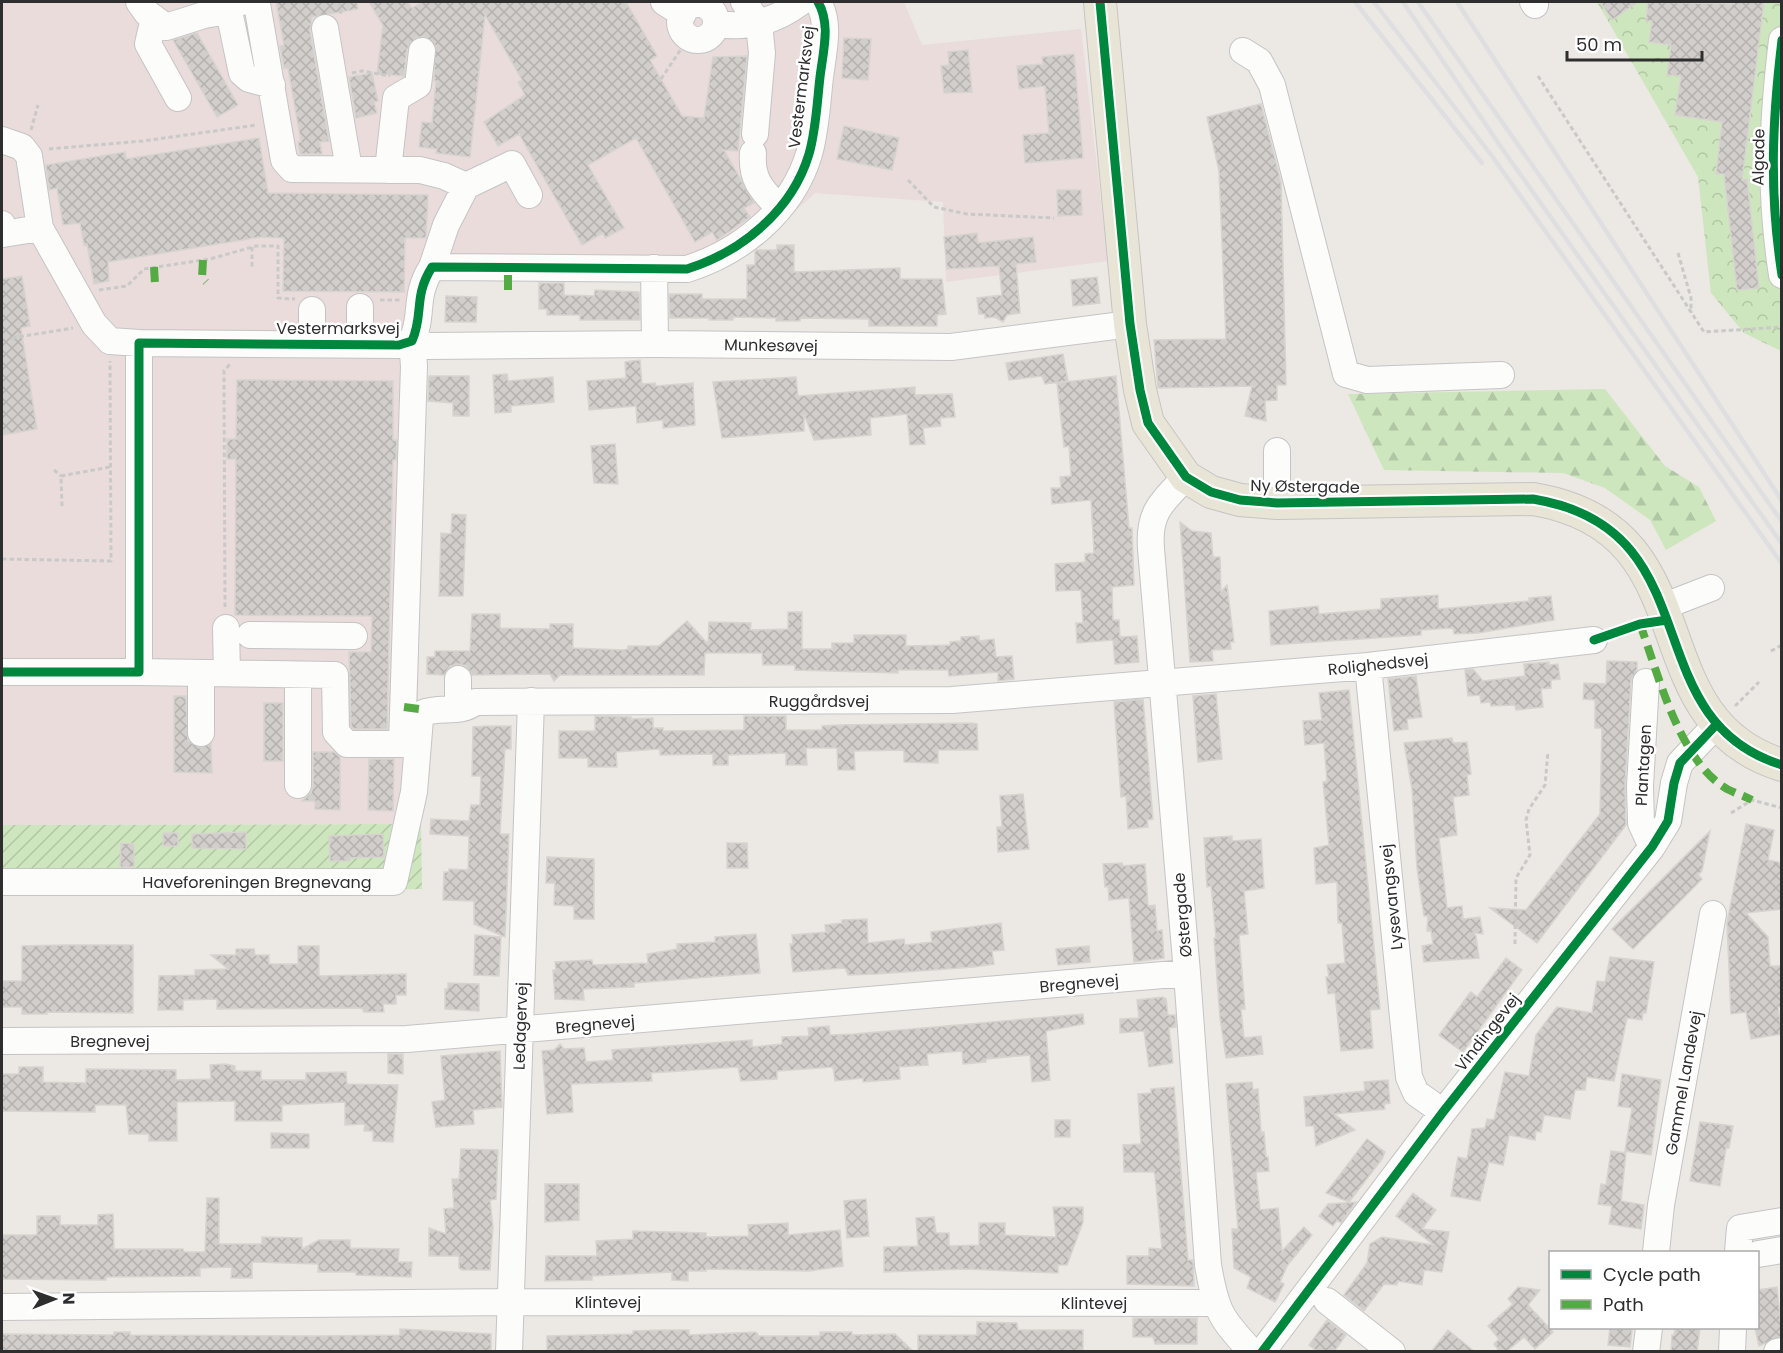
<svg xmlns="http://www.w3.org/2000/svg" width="1783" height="1353" viewBox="0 0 1783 1353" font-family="Poppins,sans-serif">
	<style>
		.medical { fill: #e9dcdb }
		.forest { fill: url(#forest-firs) }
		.park { fill: url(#park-crowns) }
		.garden { fill: url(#garden-furrows) }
		.building { fill: url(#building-cross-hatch); stroke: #d7d4d0; stroke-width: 1.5 }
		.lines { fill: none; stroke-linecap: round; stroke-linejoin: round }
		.minor-casing { stroke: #c5c4c5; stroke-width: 28 }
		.major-casing { stroke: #c6c5c4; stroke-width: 34 }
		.path { stroke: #c9c9c8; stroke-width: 3; stroke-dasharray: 4.5 3; stroke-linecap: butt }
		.minor { stroke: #fcfcfb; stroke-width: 26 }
		.major { stroke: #e8e4d6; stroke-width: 32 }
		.rail { stroke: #dfdfe1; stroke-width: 4.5 }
		.quiet { stroke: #54ab44; stroke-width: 8; stroke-dasharray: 15 8; stroke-linecap: butt }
		.cycleway-casing { stroke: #fff; stroke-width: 13 }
		.cycleway { stroke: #00873e; stroke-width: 9 }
		.labels { text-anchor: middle; stroke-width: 5; stroke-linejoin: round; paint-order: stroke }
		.street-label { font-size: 16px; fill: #2e2e2e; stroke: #fff }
	</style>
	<defs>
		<pattern id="forest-firs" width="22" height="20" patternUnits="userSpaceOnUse" patternTransform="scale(1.5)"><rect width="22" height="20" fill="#cee6be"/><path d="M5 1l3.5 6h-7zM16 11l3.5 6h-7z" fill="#b1c6a4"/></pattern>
		<pattern id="park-crowns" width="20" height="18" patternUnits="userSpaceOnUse" patternTransform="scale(1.5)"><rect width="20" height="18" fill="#cee6be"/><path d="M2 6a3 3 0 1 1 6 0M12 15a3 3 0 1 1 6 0" fill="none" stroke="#b1c6a4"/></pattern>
		<pattern id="garden-furrows" width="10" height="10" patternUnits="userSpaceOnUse" patternTransform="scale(1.5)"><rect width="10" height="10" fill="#cee6be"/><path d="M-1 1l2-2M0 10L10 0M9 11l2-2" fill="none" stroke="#b1c6a4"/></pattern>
		<pattern id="building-cross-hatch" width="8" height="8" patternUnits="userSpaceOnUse" patternTransform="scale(1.5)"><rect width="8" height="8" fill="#d1cecb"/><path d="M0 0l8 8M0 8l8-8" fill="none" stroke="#b4b1af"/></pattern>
	</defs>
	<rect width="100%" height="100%" fill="#ece8e4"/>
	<path class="medical" d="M2 2H904L922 45 1081 29 1108 261 946 282 943 202 815 193 751 252 711 275 449 276 422 295 418 699 395 824 2 825Z"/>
	<path class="forest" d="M1605 389 1665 466 1699 487 1716 521 1666 550 1650 520 1605 488 1563 473 1384 470 1348 394Z"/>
	<path class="park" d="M1597 2H1781V351L1744 333 1711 293 1698 177Z"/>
	<path class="garden" d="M421 824 422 889 2 894V825Z"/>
	<path class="building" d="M276 2H357L358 9 312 17 310 31 329 141 320 142 322 154H300L298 142H301L288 68H284L280 46 284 45Z
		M369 2H408L412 8 423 2H626L657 56 650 60 682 116 704 118 713 57 747 56 738 151 724 150 754 203 744 208 750 217 717 240 712 232 695 242 636 138 588 165 624 228 605 238 603 233 582 245 519 134 498 146 484 122 525 95 518 82 522 80 485 15 470 157 436 153 437 149 419 147 422 122 432 123 436 81H434L435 45 424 36 416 38 407 49 404 76 377 74 383 25Z
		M1600 2H1638L1612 20Z
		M1648 2 1734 4V2H1764L1742 180 1747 179 1759 288 1737 290 1724 174H1716L1722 122 1675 115 1681 76 1667 75 1671 45 1649 42 1652 21H1646Z
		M197 33 238 105 217 117 173 40Z
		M844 38 871 39 868 80 842 78Z
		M968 50 972 92 944 93 941 66 949 65 948 52Z
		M1074 54 1083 158 1025 163 1023 135 1049 133 1045 86 1019 89 1017 66 1043 64 1042 57Z
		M372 73 378 101 374 102 377 113 356 118 349 77Z
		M1261 104 1281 182 1286 385H1277V400L1265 401 1266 421 1245 416 1252 386 1158 388 1154 340 1226 339 1219 171 1207 117Z
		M844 126 899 138 892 170 837 159Z
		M259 138 268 193 428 195 426 238H405L404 292 283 291 284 238 261 237 108 262 109 281 94 284 87 244 84 245 80 223 63 225 57 188 49 190 46 165 125 152 126 159Z
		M1057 190H1081L1082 215 1058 216Z
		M977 233 978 243 1033 237 1036 262 1016 264 1020 313 1007 315 1003 322 995 317 985 318V314H979L977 298 1002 295 999 266 947 269 944 237Z
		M777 245H794V272L900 268V279H942L946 314 937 315V326H869V319L800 318V321H776V318L733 317V320H709V318H670L669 294H702V299H747V265H755V252L757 250H777Z
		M22 276 30 326 21 328 37 429 2 435V279Z
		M1097 277 1100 303 1073 306 1071 280Z
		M539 283H564V295L594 296 595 290 639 292 640 320H580V315H547V309H539Z
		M446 296 477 297 476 322H445Z
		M1063 354 1068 381 1045 384 1042 376 1009 380 1006 363Z
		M640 360 642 384 655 383 656 386 693 383 695 425 663 428V420L637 423 636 406 589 410 587 381 626 378 625 362Z
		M507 374 508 381 553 377 554 402 511 406V412L495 413 493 375Z
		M429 376H469V416H453V403L428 401Z
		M1116 376 1129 528H1132L1134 585 1112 587 1113 620H1119L1120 637 1137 636 1139 662 1115 664 1113 640 1077 643 1076 623H1083L1081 590 1056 591 1055 564 1085 562V554L1094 553 1091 500 1052 504 1051 488H1061L1060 477 1071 476 1069 446 1064 447 1057 383Z
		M796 377 798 396 915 387V395L952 394 955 417 940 418 941 426 923 428 925 444 910 445 907 414 870 418 871 435 814 440 804 414V431L722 438 713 382Z
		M237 380 393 381V440H397L396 460H393L387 729H354L351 726 349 652H371L372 616 235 615 236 459H227V439H236Z
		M615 444 618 484 594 483 591 446Z
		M452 514 466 515 463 596H439L441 533 451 534Z
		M1180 522 1192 531 1211 533 1213 557H1220L1221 592 1227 585 1234 642H1230L1231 649 1212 650 1213 661 1190 662Z
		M1438 595V609L1529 601V598L1551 596 1554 620 1478 633 1454 634 1453 628 1421 630V635L1271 645 1269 611 1318 606 1319 614 1381 609V599Z
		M788 612H802V649H832V643H854V635H906V646L950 645V642L961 641V637L979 636V641L994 639 996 657 1012 656 1014 679 998 681V672L949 676 948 670H898V673L795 670V665H763L762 653H705L704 675H560L554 681 550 674 472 675 466 666 459 664 450 666 444 675 427 674V657H435V651H470L472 614H500V628L550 629V624H573V648L623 650 628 649V646H659L687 621 708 644 709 622 751 623 750 630 788 629Z
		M1607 661 1637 662V670L1631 681 1625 785 1626 825 1537 943 1490 908 1526 910 1600 814 1602 728H1595V700L1583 699 1584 683 1606 684Z
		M1549 662V665L1558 664 1560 679 1551 680V688L1541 689 1543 707 1516 710 1515 705 1491 706 1490 702 1481 703 1480 695 1468 696 1465 670 1473 669 1483 681 1525 676 1524 664Z
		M1416 676 1422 717 1407 719 1408 729 1394 731 1388 679Z
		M1349 690 1380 1009 1370 1010 1373 1048 1341 1051 1335 993 1328 994 1326 977H1329L1327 965 1345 963 1342 923H1338L1337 882 1316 884 1314 848 1329 845 1323 782 1327 781 1324 743 1305 745 1303 721 1322 720 1319 693Z
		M1216 694 1222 759 1198 762 1193 696Z
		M174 696H186L188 741 200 748 211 743 212 773 174 772Z
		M1143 699 1153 819 1147 820 1148 827 1128 829 1126 796 1121 797 1114 702Z
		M264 703H283V761H264Z
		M595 716 631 717V719L653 718V728H663V731L744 730V716H786V730H822V726L839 725 972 723 977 724 978 750H938V763L904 762V750L854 751 855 770H838L837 748H806L807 765H786V753L728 755V765H713V754L660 755V749L616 752 617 767H588V758H559V731H595Z
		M486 726H511V749H505L500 834H509L505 937 474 924V901L443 900 444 872H449V869L468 870 469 836 430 834 431 819 469 821 471 805H480L481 776H472L473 727Z
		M1452 738 1453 743 1467 742 1471 774 1467 775 1469 795 1453 797 1457 835 1439 838 1447 908 1462 906 1463 919 1480 917 1483 934 1473 933 1476 936 1479 958 1424 962 1422 946 1433 944 1431 931H1427L1428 916H1424L1417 868 1412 789 1404 743Z
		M313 752H334L340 757V810L315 809V801H302L311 793 313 786Z
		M369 759H394L393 811 368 810Z
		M1023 794 1029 849 998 852 997 827H1002L1000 796Z
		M1746 824 1774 830 1768 860 1782 863V909L1746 913 1768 937 1770 966H1782V1007H1778L1782 1034 1751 1039 1746 1012 1731 1014 1727 923Z
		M1710 831 1702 871 1698 875 1702 879 1633 949 1612 929Z
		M246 832V849L192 848V834Z
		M163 833H178V846H163Z
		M383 834 384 857 350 858V861H330L329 836Z
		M1232 836V841L1261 839 1264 888 1244 891 1248 934 1239 935 1245 1009H1241L1244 1038 1261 1036 1263 1054 1226 1058 1220 1018 1214 938H1216L1211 886 1207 887 1204 838Z
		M121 843 134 844V867H120Z
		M727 843H747L748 868H727Z
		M547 857 594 859V919H574V906L554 905 555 883H546Z
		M1122 863 1123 866 1145 864 1148 906 1155 905 1157 931 1162 930 1164 958 1134 962 1129 898 1109 900 1108 886 1105 887 1103 864Z
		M867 919 868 943 904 939 905 945 932 942 931 932 1001 923 1004 950 992 951 994 964 974 967 877 974 848 975 845 968 793 972 790 944H793L792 935 826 932 825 925 842 923V920Z
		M756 934 760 973 634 983V987L583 989 584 1000 555 999 553 970H556L555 962 592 960 593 965 648 963 647 954 677 949V944L715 942V937Z
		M475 935 501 937 499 976 474 975Z
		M66 945H133V1013L47 1012V1014H22V1007H2V981H22V946Z
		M298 946H319V976L406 974V995H396V1004H383L384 1012H364L362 1008 217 1009V999L183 1000V1010H158L159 976 195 975V970L228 969 211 955H236V949H254L255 955H269V964H298Z
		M1089 946 1090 962 1058 965 1056 949Z
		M1610 957 1654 962 1646 1013H1643L1642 1020 1627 1018 1614 1081 1587 1077 1585 1090H1575L1570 1119 1544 1115 1541 1132 1536 1131 1535 1140 1509 1135 1503 1165 1489 1162 1480 1201 1451 1196 1458 1157 1467 1159 1472 1129 1485 1128 1487 1119 1494 1120 1505 1072 1529 1076 1536 1035 1557 1007 1592 1013 1597 981 1605 982Z
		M1506 958 1522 970 1463 1052 1439 1035 1469 994 1471 992 1477 997Z
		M448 983 479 984V1011L445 1009V989H448Z
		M1163 997 1166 999 1168 1015H1175L1176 1027 1169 1028 1173 1063 1149 1067 1144 1031 1120 1033V1019L1139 1018 1137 1000Z
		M1083 1014 1084 1024 1046 1031 1050 1080 1032 1082 1030 1055 986 1059V1062L963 1064 962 1051 927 1054 928 1065 899 1067 900 1079 863 1082V1078L835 1081 833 1067 777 1071V1079L741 1081 738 1067 651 1073 652 1081 571 1084 573 1112 547 1114 542 1051 554 1050 560 1044 564 1049 584 1048 586 1062 613 1060 612 1050 752 1040V1047L782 1044V1037L809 1036 808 1028 829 1026 830 1035 854 1034Z
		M500 1051 502 1107 473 1110 474 1124 436 1127 432 1102 445 1100 441 1056Z
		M388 1054H403V1074L388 1073Z
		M226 1064 235 1066V1071H261V1080H306V1073L346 1072 347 1084 398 1085 393 1142 373 1141V1131H364L365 1124 345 1125V1102L282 1105V1121H235V1101L177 1102V1141H149V1134H129L126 1105H95V1112L2 1111V1074H19V1067H43V1082L86 1083V1069L176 1070V1080L211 1079 210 1065Z
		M1622 1074 1661 1080 1651 1155 1625 1151 1632 1108 1618 1106Z
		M1388 1080 1390 1103 1384 1104 1385 1109 1334 1114 1355 1130 1316 1146 1314 1126H1306L1304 1097 1365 1091 1364 1082Z
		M1252 1082 1253 1090 1258 1089 1261 1132H1264L1266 1157H1268L1269 1171 1256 1172 1260 1210 1278 1208 1282 1251 1304 1227 1312 1235 1287 1266 1280 1282 1284 1284 1275 1302 1247 1288 1251 1277 1234 1268 1232 1229H1238L1226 1084Z
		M1174 1087 1188 1260H1193L1194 1286 1127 1284V1256H1149V1248L1162 1249 1155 1175 1154 1172H1124L1123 1145 1141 1144 1138 1094 1151 1093V1089Z
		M1055 1120H1070V1137H1055Z
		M1700 1122 1733 1126 1729 1148H1726L1720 1186 1690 1181Z
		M271 1133 309 1134V1148H271Z
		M1367 1139 1385 1152 1382 1159 1349 1202 1326 1193Z
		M461 1149 498 1150 496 1199 490 1200 493 1227 490 1270H462L459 1268V1256H429V1228L446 1234 444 1209 454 1208 452 1179H459Z
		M1611 1151 1626 1153 1621 1201 1644 1205 1641 1229 1609 1224 1612 1206 1598 1204 1601 1184 1606 1185Z
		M545 1184H579V1220L545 1222Z
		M1413 1193 1436 1210 1422 1229 1449 1232 1442 1272 1424 1270 1422 1285 1398 1281 1397 1285 1384 1284 1364 1311 1344 1295 1367 1263 1370 1244 1382 1237 1434 1245 1396 1216Z
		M207 1198H219V1244H262V1237L302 1238V1249L319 1240H350V1248L399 1249 398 1262H412L411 1277 356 1275V1272H318V1264L252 1262V1278H231L232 1267 200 1268V1276L106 1277V1280L2 1279V1235H37V1216H60V1225H98V1215L113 1214 114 1249H183L184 1252H205Z
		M866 1199 869 1236 847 1238 844 1201Z
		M1356 1202 1341 1223 1337 1220 1333 1226 1319 1216 1328 1204Z
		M1053 1207H1083V1222L1067 1265H1058V1273L966 1269 884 1272V1247L918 1246 916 1218 934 1217 936 1233H949V1246L979 1245V1223H1005V1235L1056 1237Z
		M788 1223V1235L840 1230 843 1266 809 1271 706 1269V1271H688V1281L672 1280V1272L592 1276V1280L545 1281 546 1256H597L596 1241 633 1239V1231L706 1233V1237L749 1236 748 1225Z
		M1518 1287 1540 1290 1528 1305 1553 1332 1535 1349 1524 1337 1506 1352H1500L1494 1344 1499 1339 1488 1326 1513 1304 1508 1299Z
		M1777 1287 1782 1336 1759 1346 1755 1328 1758 1290Z
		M1133 1318H1197V1344H1155L1153 1337H1133Z
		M1327 1320 1346 1335 1334 1352H1318L1309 1345Z
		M977 1322 1017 1323 1018 1330H1083V1352H918V1335H977Z
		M1610 1328 1632 1330 1630 1347 1608 1345Z
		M1681 1328H1700L1697 1352H1671L1672 1335H1674L1675 1329 1681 1330Z
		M400 1329 491 1334V1352H2V1334L114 1335V1332H130V1335L317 1336 400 1335Z
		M663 1330H689V1335L756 1332 759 1336H820V1332H852V1335L895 1334 914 1352H547V1336L633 1334V1331Z
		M1448 1330 1475 1352H1431Z"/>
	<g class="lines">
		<defs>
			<path id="minor" d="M139 2 147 13 166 27 204 15 229 11
				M242 2 235 3 229 11 242 73 249 79 272 85
				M250 2 257 4 284 160 292 169 420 170 444 176 466 186
				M664 2 683 14
				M744 2 759 24 762 53 755 134
				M1533 2 1535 5
				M680 22a18 18 0 1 1 36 0a18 18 0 1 1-36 0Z
				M154 18 148 44 178 98
				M716 24C750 28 774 22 801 2
				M325 28 349 169
				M1782 40C1772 123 1769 192 1782 275
				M1243 51 1259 61 1272 85 1346 374 1367 380 1501 375
				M2 140 22 147 29 156 40 228 94 324 110 341 139 343
				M753 153C751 180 762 190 779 208
				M388 170 396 98 418 85 422 51
				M2 224 3 234 40 228
				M432 267 446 225 466 186 512 164 529 195
				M654 268 655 344
				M312 343V310
				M360 344V307
				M1277 451V503
				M1186 477C1162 502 1148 512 1151 549L1187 973 1208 1265C1216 1311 1220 1318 1252 1352
				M1662 607 1711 588
				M226 628 227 673
				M250 635 354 636
				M1368 666 1409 1077 1416 1093 1443 1112
				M2 672H139V343L399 345 412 341C424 314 413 297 432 267L687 269C741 252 792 211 809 154 816 130 817 103 820 77 823 52 831 24 818 2
				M139 672 335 675 336 732 347 744H402L414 366 412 341 429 346 655 344 951 347 1130 324
				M458 679V697
				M1646 682 1640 786 1641 823 1652 847
				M201 733V673
				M298 785V675
				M2 882H394L414 792 420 719 423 713C440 706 461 714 475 702L952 700 1368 666 1594 640
				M2 1041 407 1039 1187 973
				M1656 1252 1661 1205 1713 914
				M1738 1252 1740 1228 1782 1221
				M1758 1254 1782 1250
				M1327 1301 1392 1352
				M2 1307 511 1302 1215 1303
				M509 1352 531 701
				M1262 1352 1443 1112 1652 847 1668 821 1674 783 1680 763 1716 725
				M1646 1352 1649 1328
				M1732 1352 1733 1328
				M1777 1352 1782 1351"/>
			<path id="major" d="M1100 2 1130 324 1140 390 1148 423 1186 477 1211 492 1240 500 1277 503 1533 499C1715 529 1631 718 1782 765"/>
		</defs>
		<use href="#minor" class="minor-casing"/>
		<use href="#major" class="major-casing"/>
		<path class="path" d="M339 2 341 14
			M352 73 362 71 390 76
			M1538 76 1704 332 1782 327
			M661 79 689 37
			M31 130 38 105
			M49 149 143 141 257 125
			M908 180 934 207 967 214 1054 218
			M252 247V269
			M1678 253 1691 298V313
			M99 290 127 286 144 269 210 259 256 246H278V298L295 299
			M380 300H400
			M12 338 73 328
			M54 470 61 476
			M62 506 61 476 110 467
			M2 559 111 561 110 361
			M225 607 224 371 230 364
			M1771 651 1782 645
			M1735 706 1759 682
			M1731 813 1752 800 1782 808
			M1515 944 1516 878 1530 855 1526 820 1529 809 1545 785 1548 752"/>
		<use href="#minor" class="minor"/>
		<use href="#major" class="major"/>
		<path class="rail" d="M1355 2 1482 163
			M1374 2 1492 156 1782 564
			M1403 2 1501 147 1782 544
			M1418 2 1782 522
			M1457 2 1782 501"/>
		<path class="quiet" d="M203 260 202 278 206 282
			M154 267 155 284
			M508 290V267
			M1640 624C1658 673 1679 761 1727 789 1735 793 1744 796 1752 800
			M404 707 419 709 423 713"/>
		<defs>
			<path id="cycleway" d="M1100 2 1130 324 1140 390 1148 423 1186 477 1211 492 1240 500 1277 503 1533 499C1715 529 1631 718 1782 765
				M1782 40C1772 123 1769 192 1782 275
				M1594 640 1640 624 1667 620
				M2 672H139V343L399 345 412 341C424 314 413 297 432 267L687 269C741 252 792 211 809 154 816 130 817 103 820 77 823 52 831 24 818 2
				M1262 1352 1443 1112 1652 847 1668 821 1674 783 1680 763 1716 725"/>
		</defs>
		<use href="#cycleway" class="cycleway-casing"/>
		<use href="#cycleway" class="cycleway"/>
	</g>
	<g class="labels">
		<g class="street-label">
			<text transform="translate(801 87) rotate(-83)" y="6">Vestermarksvej</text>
			<text transform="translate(1758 157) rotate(-89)" y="6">Algade</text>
			<text x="338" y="334">Vestermarksvej</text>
			<text transform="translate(771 345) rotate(1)" y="6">Munkesøvej</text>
			<text transform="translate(1305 486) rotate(1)" y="6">Ny Østergade</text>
			<text transform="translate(1378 664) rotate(-6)" y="6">Rolighedsvej</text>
			<text x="819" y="707">Ruggårdsvej</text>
			<text transform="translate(1643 765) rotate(-87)" y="6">Plantagen</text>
			<text x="257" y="888">Haveforeningen Bregnevang</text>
			<text transform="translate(1391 897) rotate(-96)" y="6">Lysevangsvej</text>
			<text transform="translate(1182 915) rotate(-95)" y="6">Østergade</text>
			<text transform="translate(1079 983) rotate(-5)" y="6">Bregnevej</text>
			<text transform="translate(595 1024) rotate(-5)" y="6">Bregnevej</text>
			<text transform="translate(520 1026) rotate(-88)" y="6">Ledagervej</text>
			<text transform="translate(1487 1032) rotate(-52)" y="6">Vindingevej</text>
			<text x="110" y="1047">Bregnevej</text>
			<text transform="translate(1683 1083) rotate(-80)" y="6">Gammel Landevej</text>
			<text x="608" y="1308">Klintevej</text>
			<text x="1094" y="1309">Klintevej</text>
		</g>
	</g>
	<rect width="1783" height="1353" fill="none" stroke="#2e2e2e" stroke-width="6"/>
	<rect x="1549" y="1251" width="210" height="78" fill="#ffffff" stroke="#ababab" stroke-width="1.5"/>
	<rect x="1561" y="1270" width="30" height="9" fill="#00873e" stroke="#ababab" stroke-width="1.5"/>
	<text x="1603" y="1281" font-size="18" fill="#2e2e2e">Cycle path</text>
	<rect x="1561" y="1300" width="30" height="9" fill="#54ab44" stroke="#ababab" stroke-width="1.5"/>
	<text x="1603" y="1311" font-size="18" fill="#2e2e2e">Path</text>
	<g transform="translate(54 1299) rotate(89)" stroke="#ffffff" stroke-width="4.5" paint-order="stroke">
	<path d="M0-4.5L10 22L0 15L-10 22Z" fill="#2e2e2e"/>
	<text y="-9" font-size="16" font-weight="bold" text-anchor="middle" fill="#2e2e2e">N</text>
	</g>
	<path d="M1567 51v9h135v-9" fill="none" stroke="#2e2e2e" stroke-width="3"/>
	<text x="1576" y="51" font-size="18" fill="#2e2e2e" stroke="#ffffff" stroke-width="4.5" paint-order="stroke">50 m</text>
</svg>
